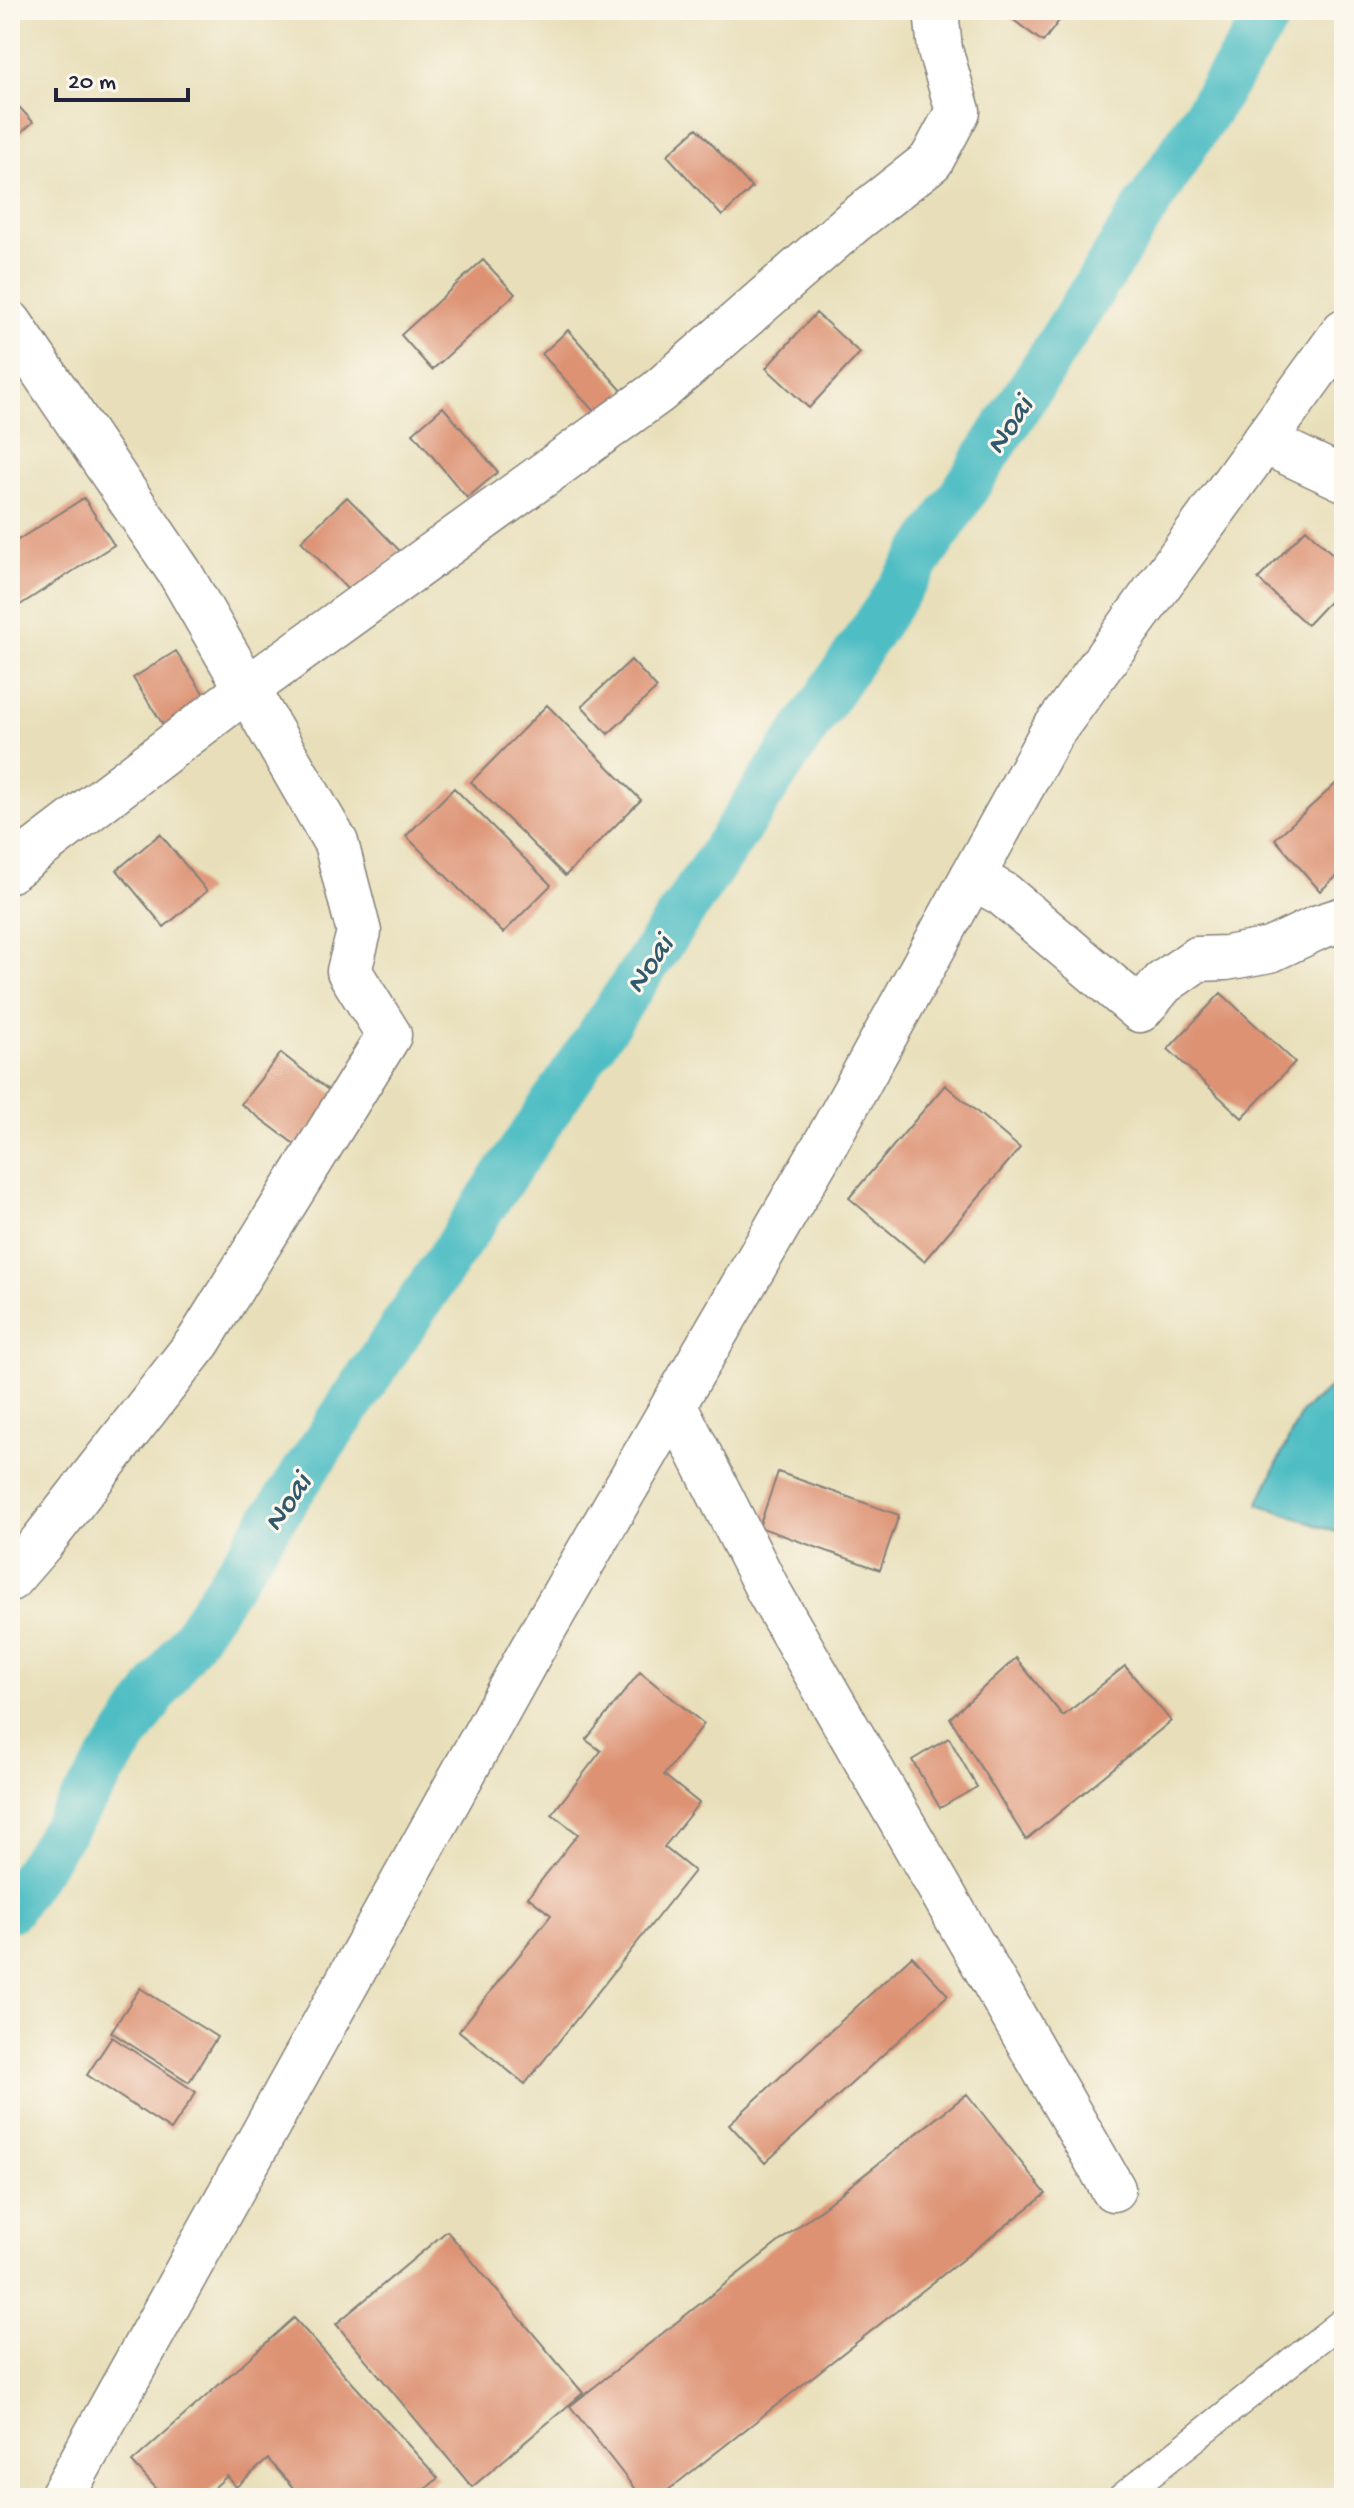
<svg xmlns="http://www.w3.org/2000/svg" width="1354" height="2508" viewBox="0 0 1354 2508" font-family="'Gochi Hand',sans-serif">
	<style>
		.water { fill: #4fbec4; stroke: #387080; stroke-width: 2 }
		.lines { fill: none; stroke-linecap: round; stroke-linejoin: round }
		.canal { stroke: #4fbec4; stroke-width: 46 }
		.building { fill: #dd9273 }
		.lane-casing { stroke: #85807a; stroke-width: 29 }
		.street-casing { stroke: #85807a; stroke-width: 47 }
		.secondary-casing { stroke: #85807a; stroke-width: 47 }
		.lane { stroke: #fff; stroke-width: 26 }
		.street { stroke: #fff; stroke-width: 44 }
		.secondary { stroke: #fff; stroke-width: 44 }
		.labels { text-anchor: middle; stroke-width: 6; stroke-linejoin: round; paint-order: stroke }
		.water-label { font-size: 32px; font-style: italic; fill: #32596b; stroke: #fbf7ec }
	</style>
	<rect width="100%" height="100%" fill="#fbf7ec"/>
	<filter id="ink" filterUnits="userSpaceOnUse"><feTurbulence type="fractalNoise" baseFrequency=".0125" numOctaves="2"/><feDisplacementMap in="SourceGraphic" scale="16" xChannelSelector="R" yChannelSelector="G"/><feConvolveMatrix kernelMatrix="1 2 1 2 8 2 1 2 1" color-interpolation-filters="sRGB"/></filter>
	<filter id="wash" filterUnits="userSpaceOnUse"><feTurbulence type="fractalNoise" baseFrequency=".006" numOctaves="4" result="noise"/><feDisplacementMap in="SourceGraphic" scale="32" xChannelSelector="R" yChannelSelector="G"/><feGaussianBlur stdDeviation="1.8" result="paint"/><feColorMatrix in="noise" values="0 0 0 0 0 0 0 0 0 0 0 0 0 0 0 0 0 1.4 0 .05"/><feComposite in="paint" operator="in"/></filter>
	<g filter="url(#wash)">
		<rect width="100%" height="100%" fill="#e8dfba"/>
		<path class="water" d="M1344 1376V1535L1258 1504 1302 1411Z"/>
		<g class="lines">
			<path class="canal" d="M10 1909 938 532 1272 10"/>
		</g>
		<g id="blocks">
			<path class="building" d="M1000 10H1067L1043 42Z
				M10 97 33 122 10 143Z
				M697 128 752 188 722 216 667 155Z
				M483 260 515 294 432 370 401 335Z
				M816 313 860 353 809 408 766 368Z
				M568 330 624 393 598 416 542 354Z
				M443 407 498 472 467 498 413 433Z
				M347 497 400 551 354 596 301 541Z
				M84 498 114 545 20 605 10 590V545Z
				M1306 529 1344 565V586L1307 625 1258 579Z
				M176 651 214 710 171 737 133 678Z
				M631 660 657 688 608 734 582 706Z
				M547 705 641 800 565 876 471 782Z
				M1340 780 1344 784V870L1320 891 1275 839Z
				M454 788 551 885 503 933 406 836Z
				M160 834 207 891 164 927 117 870Z
				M1221 993 1295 1062 1242 1118 1168 1049Z
				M281 1053 336 1096 297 1146 241 1104Z
				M945 1085 1020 1148 924 1261 849 1198Z
				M778 1472 899 1515 880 1570 759 1527Z
				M1016 1658 1063 1716 1125 1666 1171 1721 1026 1840 950 1718Z
				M640 1672 704 1724 664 1775 699 1803 664 1847 694 1871 525 2084 459 2031 551 1915 528 1897 578 1834 552 1814 601 1751 586 1740Z
				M949 1738 977 1787 940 1808 912 1760Z
				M912 1956 948 1995 765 2163 729 2124Z
				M140 1988 217 2037 189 2082 111 2032Z
				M112 2037 196 2092 171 2130 87 2075Z
				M967 2094 1046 2194 658 2498H642L570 2406Z
				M447 2231 583 2393 472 2487 336 2324Z
				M294 2318 438 2478 416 2498H302L268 2459 236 2487 227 2476 203 2498H165L132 2462Z"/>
		</g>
	</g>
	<g filter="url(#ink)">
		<use href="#blocks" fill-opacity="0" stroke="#85807a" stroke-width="2"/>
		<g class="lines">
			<defs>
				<path id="lane" d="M1120 2498 1344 2320"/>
				<path id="street" d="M1265 442 1344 479
					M10 870 247 689 658 392 853 222 931 161 958 111 940 50 936 10
					M972 877 1003 894 1140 1010 1163 983 1197 959 1226 958 1270 950 1319 927 1344 919
					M674 1404 768 1590 1113 2189
					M61 2498 531 1651 827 1141 1051 734 1344 331"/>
				<path id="secondary" d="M10 323 180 573 336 843 359 932 349 971 389 1035 199 1341 42 1542 10 1579"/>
			</defs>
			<use href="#lane" class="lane-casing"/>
			<use href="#street" class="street-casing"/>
			<use href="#secondary" class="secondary-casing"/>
			<use href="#lane" class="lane"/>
			<use href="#street" class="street"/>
			<use href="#secondary" class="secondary"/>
		</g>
	</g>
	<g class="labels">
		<g class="water-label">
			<text transform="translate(1007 424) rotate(-57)" y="11">Noai</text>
			<text transform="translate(647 963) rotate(-56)" y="11">Noai</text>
			<text transform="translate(285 1501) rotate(-56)" y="11">Noai</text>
		</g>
	</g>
	<rect width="1354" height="2508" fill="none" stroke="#fbf7ec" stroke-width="40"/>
	<path d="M56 88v12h132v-12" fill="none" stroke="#22223b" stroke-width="4"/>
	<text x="68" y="88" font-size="24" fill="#22223b" stroke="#fbf7ec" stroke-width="6" paint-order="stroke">20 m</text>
</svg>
